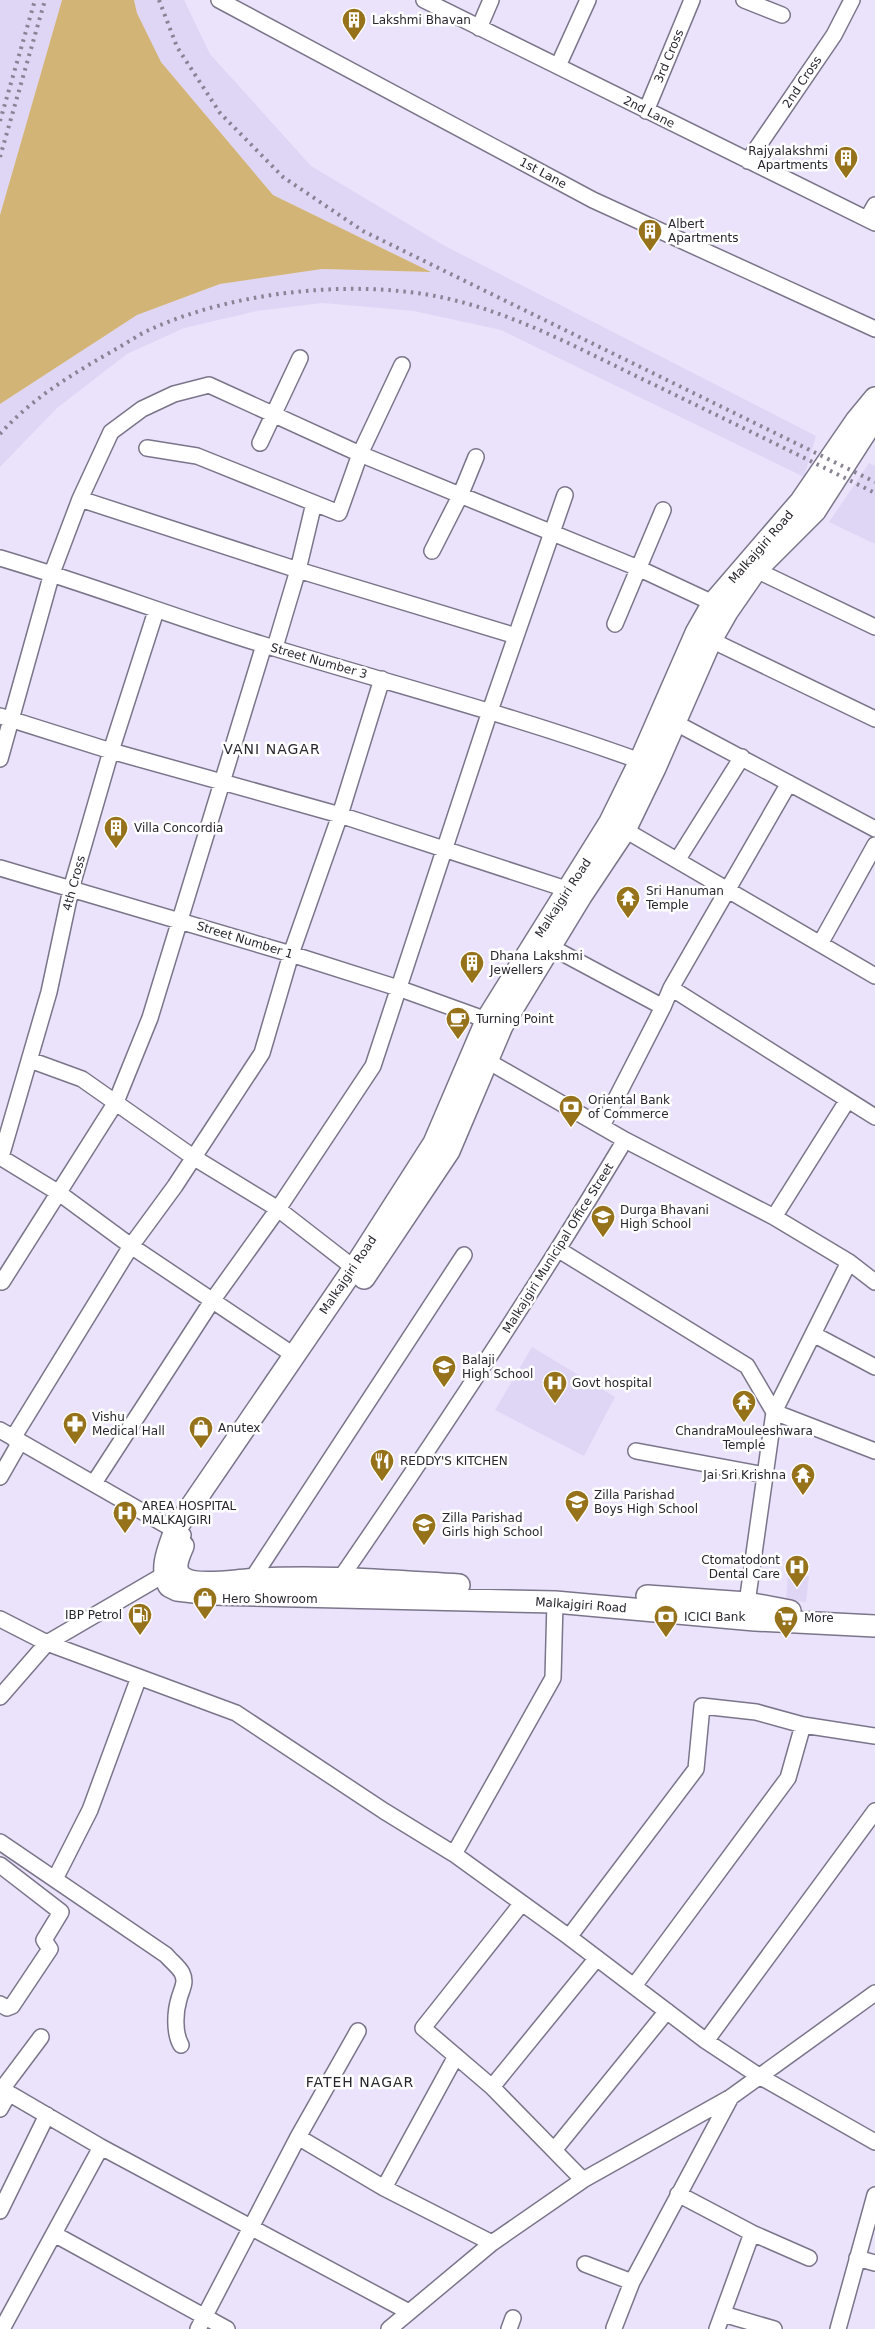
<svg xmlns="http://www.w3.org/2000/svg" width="875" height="2329" viewBox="0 0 875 2329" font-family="'DejaVu Sans',sans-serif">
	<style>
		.built { fill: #dfd6f5 }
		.green { fill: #d3b477 }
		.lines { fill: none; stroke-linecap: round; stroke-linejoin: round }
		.street-casing { stroke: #7b758a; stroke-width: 18 }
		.secondary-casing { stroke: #7b758a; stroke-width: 24 }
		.street { stroke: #fff; stroke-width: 15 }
		.secondary { stroke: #fff; stroke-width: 21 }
		.rail { stroke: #898394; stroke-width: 4; stroke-dasharray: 2.5 5; stroke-linecap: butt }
		.labels { text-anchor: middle; stroke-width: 5; stroke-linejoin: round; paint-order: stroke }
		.poi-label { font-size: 12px; fill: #29262f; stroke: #fff; text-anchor: start }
		.street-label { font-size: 12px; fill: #29262f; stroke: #fff }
		.neighbourhood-label { font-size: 14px; letter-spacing: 1px; fill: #29262f; stroke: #fff }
	</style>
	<rect width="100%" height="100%" fill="#ebe3fc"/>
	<path class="built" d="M0 0H62L0 215Z
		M134 0H184L210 54 311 166 445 246 816 436 804 477 501 330 414 311 322 303 257 311 184 328 127 354 57 408 0 467V404L137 315 220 284 322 269 430 272 273 195 161 62 137 13Z
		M869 463 875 466V544L829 522Z
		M532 1347 615 1397 584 1456 495 1410Z
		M788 1574 809 1576 806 1602 786 1600Z"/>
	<path class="green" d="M62 0H134L137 13 161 62 273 195 431 272 322 269 220 284 137 315 0 404V215Z"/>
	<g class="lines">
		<defs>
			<path id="street" d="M219 0 593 200 875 329
				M424 0 875 223
				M744 0 782 15
				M479 28 491 0
				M558 66 588 0
				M646 111 692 0
				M748 161 834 35 852 0
				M867 219 875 205
				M260 443 300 358
				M147 448 197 456 339 513 360 454 402 365
				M80 499 298 570 516 636
				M432 551 460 496 476 457
				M0 558C88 584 174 617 261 644 388 683 516 716 640 761
				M756 570 875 627
				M615 624 663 510
				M711 640 875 719
				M275 647 298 570 314 503
				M0 716 111 751 340 815 569 890
				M674 722 875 829
				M0 759 52 573 80 499 111 432 142 409 174 394 209 385 360 454 638 568 713 603
				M625 830 875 976
				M678 859 742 757
				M0 868 291 954 398 988 495 1023
				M820 944 875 845
				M551 947 663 1007
				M671 988 875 1117
				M479 1056 625 1140 774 1217 849 1262 875 1282
				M30 1060 82 1079 193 1157 278 1209 354 1268
				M602 1126 663 1007 671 988 789 783
				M0 1157 59 1193 131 1246 295 1356
				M1 1157 49 992 71 889 111 751 156 611
				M774 1217 847 1101
				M559 1250 747 1366 774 1412 875 1451
				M2 1282 116 1102 150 1018 264 645
				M813 1334 875 1367
				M0 1430 183 1535
				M13 1438 131 1246 175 1186 262 1053 291 954 340 815 382 679
				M636 1451 765 1475
				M0 1477 20 1442
				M94 1483 212 1301 278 1209 373 1066 490 711 565 495
				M252 1579 464 1255
				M340 1579C439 1435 535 1290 625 1140
				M747 1603 774 1412 849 1262
				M0 1619 47 1643 236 1713 384 1811 454 1854 569 1937 706 2041 759 2076 875 2142
				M0 1697 47 1643 172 1570
				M0 1842 166 1955C171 1961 179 1967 182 1973 187 1983 181 1990 179 1999 175 2012 174 2033 181 2045
				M454 1854 553 1678 555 1602
				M0 1865 61 1912 44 1940 50 1949 12 2006 7 2008 0 2004
				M55 1879 90 1810 139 1677
				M522 1903 423 2028 492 2087 583 2180
				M569 1937 696 1769 702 1706 756 1712 803 1725 875 1736
				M634 1986 788 1778 803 1725
				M706 2041 875 1811
				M492 2087 597 1958
				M0 2088 101 2147 409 2312
				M2 2089 41 2037
				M0 2109 9 2093
				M298 2137 384 2188 492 2243
				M555 2149 667 2011
				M384 2188 456 2056
				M678 2194 752 2233 809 2258
				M0 2211 47 2115
				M54 2234 227 2329
				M857 2258 875 2263
				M585 2264 632 2282
				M723 2314 774 2329
				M614 2328 632 2282 731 2097
				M2 2329 101 2147
				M198 2329 298 2137 358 2031
				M389 2329 492 2243 583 2180 731 2097 875 1993
				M509 2329 513 2318
				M717 2329 752 2233
				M838 2329 875 2195"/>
			<path id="secondary" d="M875 398 856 421 801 501 713 603 696 633 640 761 610 822 487 1019 434 1143 354 1268 175 1530C169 1548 159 1568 169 1586L177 1590 211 1594 555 1602 755 1620 875 1626
				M364 1278 449 1151 502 1026 581 896 625 830 655 768 711 640 727 612 756 570 815 511 867 430 875 421
				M183 1546C179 1556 172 1569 182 1577 194 1587 231 1581 246 1580 317 1575 388 1581 459 1585
				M647 1596 747 1603 790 1611"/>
		</defs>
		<use href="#street" class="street-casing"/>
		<use href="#secondary" class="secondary-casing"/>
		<use href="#street" class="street"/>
		<use href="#secondary" class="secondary"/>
		<path class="rail" d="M159 0 177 47 220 113 283 177 363 231 875 482
			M0 121 35 0
			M0 157 45 0
			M0 434C32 398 74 373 116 349 127 343 138 335 149 330 238 289 371 276 465 303 533 322 595 357 659 387 731 422 803 457 875 493"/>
	</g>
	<defs>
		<symbol id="building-pin" viewBox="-11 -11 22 30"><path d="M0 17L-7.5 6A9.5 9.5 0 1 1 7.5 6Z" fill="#96721b" stroke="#fff"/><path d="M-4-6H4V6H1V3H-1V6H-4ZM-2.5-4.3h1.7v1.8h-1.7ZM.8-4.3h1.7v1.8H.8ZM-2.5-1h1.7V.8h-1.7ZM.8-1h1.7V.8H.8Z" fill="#fff"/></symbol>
		<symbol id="temple-pin" viewBox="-11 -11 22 30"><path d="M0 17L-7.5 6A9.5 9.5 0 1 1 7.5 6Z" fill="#96721b" stroke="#fff"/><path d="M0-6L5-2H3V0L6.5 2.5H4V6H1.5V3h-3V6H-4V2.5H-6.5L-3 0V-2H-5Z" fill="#fff"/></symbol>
		<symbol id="cafe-pin" viewBox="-11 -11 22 30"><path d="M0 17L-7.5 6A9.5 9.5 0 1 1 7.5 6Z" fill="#96721b" stroke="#fff"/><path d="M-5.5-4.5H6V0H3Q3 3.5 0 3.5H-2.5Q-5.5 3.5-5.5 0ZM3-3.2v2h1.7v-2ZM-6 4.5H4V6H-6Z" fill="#fff"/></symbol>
		<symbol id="bank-pin" viewBox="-11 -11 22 30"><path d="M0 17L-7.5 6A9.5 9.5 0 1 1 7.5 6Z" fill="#96721b" stroke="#fff"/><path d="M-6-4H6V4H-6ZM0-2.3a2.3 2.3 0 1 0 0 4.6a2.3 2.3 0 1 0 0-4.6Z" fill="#fff"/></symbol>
		<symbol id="school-pin" viewBox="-11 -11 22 30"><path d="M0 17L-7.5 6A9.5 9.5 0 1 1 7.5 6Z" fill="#96721b" stroke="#fff"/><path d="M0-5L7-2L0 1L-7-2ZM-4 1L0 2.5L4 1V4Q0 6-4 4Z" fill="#fff"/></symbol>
		<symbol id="hospital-pin" viewBox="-11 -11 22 30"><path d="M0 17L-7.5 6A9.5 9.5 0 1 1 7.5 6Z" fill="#96721b" stroke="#fff"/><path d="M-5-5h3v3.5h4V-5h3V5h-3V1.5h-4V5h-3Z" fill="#fff"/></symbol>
		<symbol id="pharmacy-pin" viewBox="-11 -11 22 30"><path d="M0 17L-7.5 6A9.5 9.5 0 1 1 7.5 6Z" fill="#96721b" stroke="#fff"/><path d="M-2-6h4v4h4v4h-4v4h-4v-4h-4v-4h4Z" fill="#fff"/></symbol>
		<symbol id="shop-pin" viewBox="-11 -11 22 30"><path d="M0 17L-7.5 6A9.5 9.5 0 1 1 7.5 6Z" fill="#96721b" stroke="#fff"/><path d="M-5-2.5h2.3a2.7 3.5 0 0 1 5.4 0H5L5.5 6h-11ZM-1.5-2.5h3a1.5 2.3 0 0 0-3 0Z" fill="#fff"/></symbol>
		<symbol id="restaurant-pin" viewBox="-11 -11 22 30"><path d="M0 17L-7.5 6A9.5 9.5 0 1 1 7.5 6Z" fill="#96721b" stroke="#fff"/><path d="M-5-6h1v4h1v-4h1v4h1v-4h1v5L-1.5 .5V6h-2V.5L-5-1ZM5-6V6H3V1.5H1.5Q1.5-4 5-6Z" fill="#fff"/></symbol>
		<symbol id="fuel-pin" viewBox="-11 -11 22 30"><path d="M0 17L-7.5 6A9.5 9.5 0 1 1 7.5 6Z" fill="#96721b" stroke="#fff"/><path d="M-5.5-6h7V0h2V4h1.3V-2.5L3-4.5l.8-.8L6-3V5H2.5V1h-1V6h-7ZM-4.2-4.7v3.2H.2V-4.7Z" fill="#fff"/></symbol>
		<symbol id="supermarket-pin" viewBox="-11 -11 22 30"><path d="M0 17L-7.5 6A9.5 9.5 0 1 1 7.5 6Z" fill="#96721b" stroke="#fff"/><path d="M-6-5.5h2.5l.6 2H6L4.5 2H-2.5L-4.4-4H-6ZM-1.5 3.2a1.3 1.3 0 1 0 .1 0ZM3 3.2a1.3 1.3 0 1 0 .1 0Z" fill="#fff"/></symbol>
	</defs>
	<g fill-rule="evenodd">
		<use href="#building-pin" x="340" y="6" width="28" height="38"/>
		<use href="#building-pin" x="832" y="144" width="28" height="38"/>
		<use href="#building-pin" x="636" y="217" width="28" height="38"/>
		<use href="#building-pin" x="102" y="814" width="28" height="38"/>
		<use href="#temple-pin" x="614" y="884" width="28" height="38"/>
		<use href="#building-pin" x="458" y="949" width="28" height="38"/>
		<use href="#cafe-pin" x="444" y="1005" width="28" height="38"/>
		<use href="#bank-pin" x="557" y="1093" width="28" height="38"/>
		<use href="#school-pin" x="589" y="1203" width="28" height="38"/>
		<use href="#school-pin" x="430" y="1353" width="28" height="38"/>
		<use href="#hospital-pin" x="541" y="1369" width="28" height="38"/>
		<use href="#temple-pin" x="730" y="1388" width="28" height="38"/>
		<use href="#pharmacy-pin" x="61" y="1410" width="28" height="38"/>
		<use href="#shop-pin" x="187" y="1414" width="28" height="38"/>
		<use href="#restaurant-pin" x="368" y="1447" width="28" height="38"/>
		<use href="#temple-pin" x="789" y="1461" width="28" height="38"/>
		<use href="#school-pin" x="563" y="1488" width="28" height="38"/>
		<use href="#hospital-pin" x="111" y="1499" width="28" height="38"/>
		<use href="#school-pin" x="410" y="1511" width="28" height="38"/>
		<use href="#hospital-pin" x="783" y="1553" width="28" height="38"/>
		<use href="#shop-pin" x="191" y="1585" width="28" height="38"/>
		<use href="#fuel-pin" x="126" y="1601" width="28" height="38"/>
		<use href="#bank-pin" x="652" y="1603" width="28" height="38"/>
		<use href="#supermarket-pin" x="772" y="1604" width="28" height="38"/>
	</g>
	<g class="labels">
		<g class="poi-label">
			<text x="372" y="24">Lakshmi Bhavan</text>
			<text x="828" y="155" text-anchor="end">Rajyalakshmi<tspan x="828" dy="14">Apartments</tspan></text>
			<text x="668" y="228">Albert<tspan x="668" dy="14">Apartments</tspan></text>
			<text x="134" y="832">Villa Concordia</text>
			<text x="646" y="895">Sri Hanuman<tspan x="646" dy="14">Temple</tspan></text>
			<text x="490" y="960">Dhana Lakshmi<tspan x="490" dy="14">Jewellers</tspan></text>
			<text x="476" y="1023">Turning Point</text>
			<text x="588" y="1104">Oriental Bank<tspan x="588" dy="14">of Commerce</tspan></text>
			<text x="620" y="1214">Durga Bhavani<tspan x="620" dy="14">High School</tspan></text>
			<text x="462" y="1364">Balaji<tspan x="462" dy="14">High School</tspan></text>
			<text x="572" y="1387">Govt hospital</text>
			<text x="92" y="1421">Vishu<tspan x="92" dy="14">Medical Hall</tspan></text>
			<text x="218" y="1432">Anutex</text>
			<text x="744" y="1435" text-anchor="middle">ChandraMouleeshwara<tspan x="744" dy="14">Temple</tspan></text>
			<text x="400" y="1465">REDDY'S KITCHEN</text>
			<text x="786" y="1479" text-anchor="end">Jai Sri Krishna</text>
			<text x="594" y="1499">Zilla Parishad<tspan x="594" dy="14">Boys High School</tspan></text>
			<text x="142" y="1510">AREA HOSPITAL<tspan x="142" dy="14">MALKAJGIRI</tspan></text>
			<text x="442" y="1522">Zilla Parishad<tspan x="442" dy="14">Girls high School</tspan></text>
			<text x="780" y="1564" text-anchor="end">Ctomatodont<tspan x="780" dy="14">Dental Care</tspan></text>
			<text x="222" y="1603">Hero Showroom</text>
			<text x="122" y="1619" text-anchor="end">IBP Petrol</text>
			<text x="684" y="1621">ICICI Bank</text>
			<text x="804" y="1622">More</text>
		</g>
		<g class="street-label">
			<text transform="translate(669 56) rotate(-67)" y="4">3rd Cross</text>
			<text transform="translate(802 82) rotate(-56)" y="4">2nd Cross</text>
			<text transform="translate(649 112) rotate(27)" y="4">2nd Lane</text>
			<text transform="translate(543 173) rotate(28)" y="4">1st Lane</text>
			<text transform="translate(761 547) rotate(-49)" y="4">Malkajgiri Road</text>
			<text transform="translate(319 661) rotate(16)" y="4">Street Number 3</text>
			<text transform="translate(74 883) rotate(-75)" y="4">4th Cross</text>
			<text transform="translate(563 898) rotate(-57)" y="4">Malkajgiri Road</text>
			<text transform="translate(245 940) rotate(17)" y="4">Street Number 1</text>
			<text transform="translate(558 1248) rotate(-58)" y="4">Malkajgiri Municipal Office Street</text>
			<text transform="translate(348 1275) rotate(-56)" y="4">Malkajgiri Road</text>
			<text transform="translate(581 1605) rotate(4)" y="4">Malkajgiri Road</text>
		</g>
		<g class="neighbourhood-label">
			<text x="272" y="754">VANI NAGAR</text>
			<text x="360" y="2087">FATEH NAGAR</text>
		</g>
	</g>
</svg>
